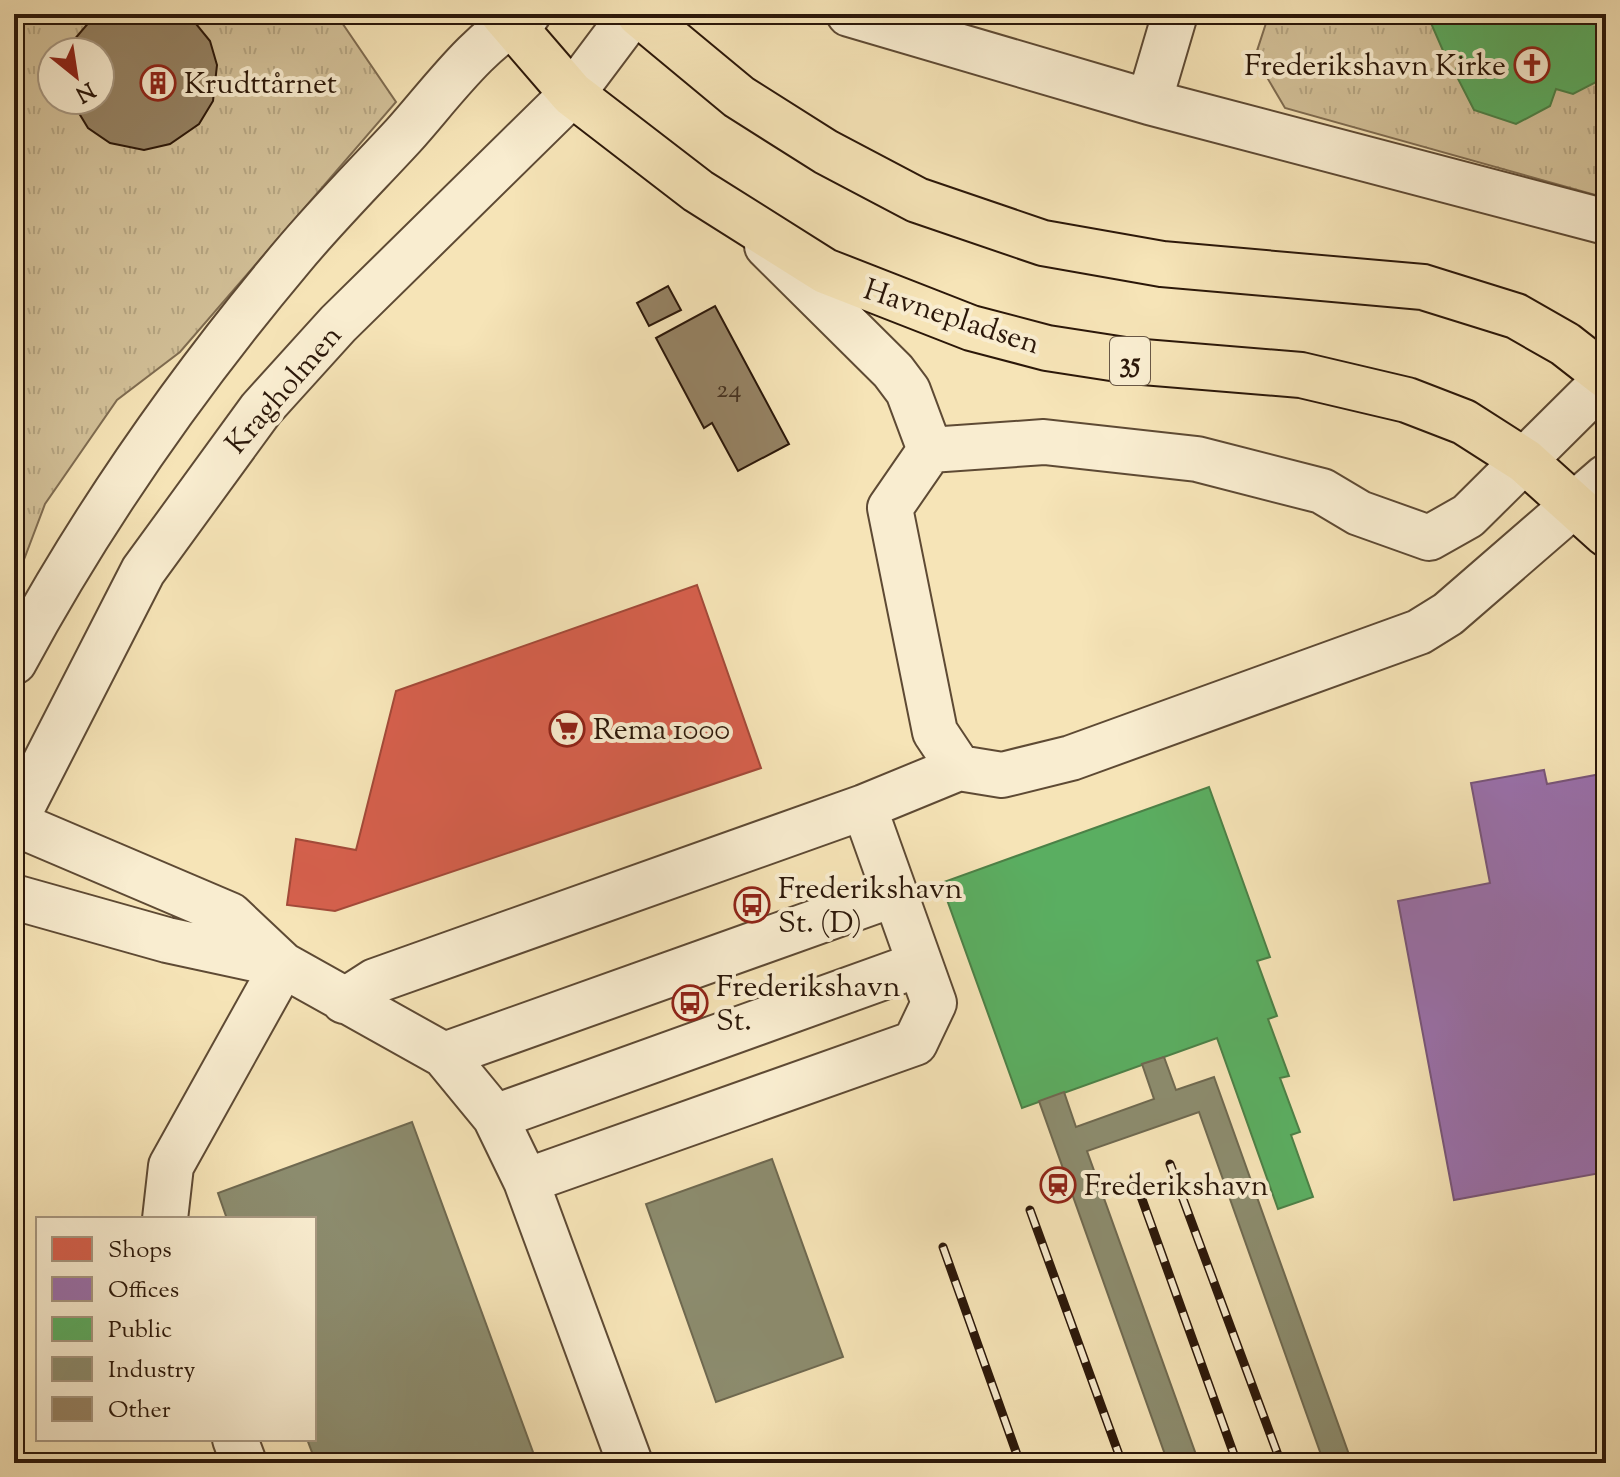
<svg xmlns="http://www.w3.org/2000/svg" width="1620" height="1477" viewBox="0 0 1620 1477" font-family="'Sorts Mill Goudy',serif">
	<style>
		.grass { fill: url(#grass-tufts); stroke: #7f6c51; stroke-width: 2; fill-rule: evenodd }
		.shops { fill: #d6604d; stroke: #a34a39; stroke-width: 2 }
		.offices { fill: #9970ab; stroke: #78557a; stroke-width: 2 }
		.public { fill: #5aae61; stroke: #4c8147; stroke-width: 2 }
		.industry { fill: #8c8c6e; stroke: #6f6950; stroke-width: 2 }
		.building { fill: #958263; stroke: #2b1709; stroke-width: 2 }
		.lines { fill: none; stroke-linecap: round; stroke-linejoin: round }
		.minor-casing { stroke: #5e4a34; stroke-width: 48 }
		.major-casing { stroke: #2b1709; stroke-width: 48 }
		.minor { stroke: #f9edd0; stroke-width: 44 }
		.major { stroke: #f6e4b7; stroke-width: 44 }
		.rail-casing { stroke: #2b1709; stroke-width: 9 }
		.rail { stroke: #f9edd0; stroke-width: 6; stroke-dasharray: 18; stroke-linecap: butt }
		.labels { text-anchor: middle; stroke-width: 8; stroke-linejoin: round; paint-order: stroke }
		.number-label { font-size: 26px; fill: #463220 }
		.shield { fill: #f9edd0; stroke: #695745; stroke-width: 2 }
		.shield-label { font-size: 28px; font-weight: bold; fill: #2b1709 }
		.poi-label { font-size: 30px; fill: #2b1709; stroke: #f9edd0; text-anchor: start }
		.street-label { font-size: 30px; fill: #2b1709; stroke: #f9edd0 }
	</style>
	<defs>
		<pattern id="grass-tufts" width="24" height="20" patternUnits="userSpaceOnUse" patternTransform="scale(2)"><rect width="24" height="20" fill="#d3c199"/><path d="M3 7l-1-3M5 7V3M7 7l1-3M15 17l-1-3M17 17v-4M19 17l1-3" fill="none" stroke="#b5a582"/></pattern>
	</defs>
	<rect width="100%" height="100%" fill="#f6e4b7"/>
	<filter id="stains"><feTurbulence type="fractalNoise" baseFrequency=".0025" numOctaves="4"/><feColorMatrix values="0 0 0 0 .2 0 0 0 0 .09 0 0 0 0 .02 0 0 0 .5 -.17"/></filter>
	<radialGradient id="worn" r=".72"><stop offset=".6" stop-color="#630" stop-opacity="0"/><stop offset="1" stop-color="#630" stop-opacity=".3"/></radialGradient>
	<path class="grass" d="M14 14H336L396 102 180 352 117 400 45 504 14 586ZM52 52H100V100H52Z
		M1269 14H1606V198L1285 108 1255 57Z"/>
	<path class="shops" d="M697 585 761 768 335 911 287 905 296 839 356 850 396 691Z"/>
	<path class="offices" d="M1544 770 1547 784 1606 773V1172L1454 1200 1398 901 1490 883 1471 783Z"/>
	<path class="public" d="M1427 14H1606V77L1573 94 1556 89 1550 106 1516 124 1474 110 1455 73 1460 57 1444 53Z
		M1209 787 1270 957 1257 961 1277 1016 1268 1019 1289 1076 1280 1078 1300 1132 1291 1135 1313 1197 1278 1209 1217 1038 1022 1108 941 883Z"/>
	<path class="industry" d="M1164 1057 1176 1090 1214 1077 1352 1463H1324L1199 1112 1087 1151 1199 1463H1168L1039 1101 1064 1092 1076 1127 1154 1099 1142 1064Z
		M412 1122 537 1463H316L307 1439H314V1219H227L218 1193Z
		M772 1159 843 1357 716 1402 646 1204Z"/>
	<path class="building" d="M96 14H188L210 41 217 65 213 101 199 124 170 144 144 150 110 143 88 128 71 100H100V52H70L73 41Z
		M668 286 681 310 649 326 637 303Z
		M715 306 789 444 738 471 712 423 704 428 656 338Z"/>
	<g class="lines">
		<defs>
			<path id="minor" d="M849 14 1149 102 1606 222
				M1149 102 1175 14
				M767 246 893 371 908 391 930 450
				M14 662C91 519 187 382 292 257 327 215 366 176 403 136 440 95 478 40 528 14
				M959 768 935 732 890 508 930 450 1044 442 1197 459 1322 491 1359 513 1429 538 1468 516 1606 379
				M959 768 1002 775 1071 758 1419 632 1448 614 1606 477
				M14 823 143 571 261 409 338 324 572 94 632 14
				M14 823 230 915 283 965 444 1055 495 1117 526 1181 630 1463
				M14 897 167 940 283 965
				M344 1001 375 981 864 807 959 768
				M444 1055 895 894
				M495 1117 920 964
				M526 1181 915 1043 934 1003 864 807
				M165 1219 171 1166 283 965
				M235 1439 244 1463"/>
			<path id="major" d="M503 14 572 94 698 191 825 271 971 328 1047 348 1131 361 1301 375 1407 400 1464 422 1525 461 1606 534
				M639 14 739 97 826 152 917 200 1043 243 1162 264 1423 287 1516 316 1565 344 1606 376"/>
		</defs>
		<use href="#minor" class="minor-casing"/>
		<use href="#major" class="major-casing"/>
		<use href="#minor" class="minor"/>
		<use href="#major" class="major"/>
		<defs>
			<path id="rail" d="M1170 1164 1281 1463
				M1134 1177 1237 1463
				M1030 1210 1122 1463
				M943 1247 1020 1463
				M20 1459 21 1463"/>
		</defs>
		<use href="#rail" class="rail-casing"/>
		<use href="#rail" class="rail"/>
	</g>
	<defs>
		<symbol id="church-ring" viewBox="-11 -11 22 22"><circle r="9.5" fill="#f9edd0" stroke="#8f2418" stroke-width="1.5"/><path d="M-1.2-6h2.4v3.5h3.3v2.4h-3.3V6h-2.4V-.1h-3.3v-2.4h3.3Z" fill="#8f2418"/></symbol>
		<symbol id="building-ring" viewBox="-11 -11 22 22"><circle r="9.5" fill="#f9edd0" stroke="#8f2418" stroke-width="1.5"/><path d="M-4-6H4V6H1V3H-1V6H-4ZM-2.5-4.3h1.7v1.8h-1.7ZM.8-4.3h1.7v1.8H.8ZM-2.5-1h1.7V.8h-1.7ZM.8-1h1.7V.8H.8Z" fill="#8f2418"/></symbol>
		<symbol id="supermarket-ring" viewBox="-11 -11 22 22"><circle r="9.5" fill="#f9edd0" stroke="#8f2418" stroke-width="1.5"/><path d="M-6-5.5h2.5l.6 2H6L4.5 2H-2.5L-4.4-4H-6ZM-1.5 3.2a1.3 1.3 0 1 0 .1 0ZM3 3.2a1.3 1.3 0 1 0 .1 0Z" fill="#8f2418"/></symbol>
		<symbol id="bus-ring" viewBox="-11 -11 22 22"><circle r="9.5" fill="#f9edd0" stroke="#8f2418" stroke-width="1.5"/><path d="M-5-6H5V4H4V6H2V4H-2V6H-4V4H-5ZM-3.5-4V0h7V-4ZM-3.5 1.2v1.5H-2V1.2ZM2 1.2v1.5H3.5V1.2Z" fill="#8f2418"/></symbol>
		<symbol id="station-ring" viewBox="-11 -11 22 22"><circle r="9.5" fill="#f9edd0" stroke="#8f2418" stroke-width="1.5"/><path d="M-3-6H3Q5-6 5-4V2Q5 4 3 4L4.5 6H3L1.5 4h-3L-3 6H-4.5L-3 4Q-5 4-5 2V-4Q-5-6-3-6ZM-3.5-4v3h7v-3ZM-3.5 1v1.5H-2V1ZM2 1v1.5H3.5V1Z" fill="#8f2418"/></symbol>
	</defs>
	<g fill-rule="evenodd">
		<use href="#church-ring" x="1512" y="45" width="40" height="40"/>
		<use href="#building-ring" x="138" y="63" width="40" height="40"/>
		<use href="#supermarket-ring" x="547" y="709" width="40" height="40"/>
		<use href="#bus-ring" x="732" y="885" width="40" height="40"/>
		<use href="#bus-ring" x="670" y="983" width="40" height="40"/>
		<use href="#station-ring" x="1038" y="1165" width="40" height="40"/>
	</g>
	<g class="labels">
		<g class="number-label">
			<text x="729" y="397">24</text>
		</g>
		<rect class="shield" x="1110" y="337" width="40" height="48" rx="6"/>
		<g class="shield-label">
			<text x="1130" y="371">35</text>
		</g>
		<g class="poi-label">
			<text x="1506" y="75" text-anchor="end">Frederikshavn Kirke</text>
			<text x="184" y="93">Krudttårnet</text>
			<text x="593" y="739">Rema 1000</text>
			<text x="778" y="898">Frederikshavn<tspan x="778" dy="34">St. (D)</tspan></text>
			<text x="716" y="996">Frederikshavn<tspan x="716" dy="34">St.</tspan></text>
			<text x="1084" y="1195">Frederikshavn</text>
		</g>
		<g class="street-label">
			<text transform="translate(952 316) rotate(18)" y="10">Havnepladsen</text>
			<text transform="translate(283 389) rotate(-49)" y="10">Kragholmen</text>
		</g>
	</g>
	<rect width="1620" height="1477" fill="none" stroke="#f6e4b7" stroke-width="48"/>
	<rect x="16" y="16" width="1588" height="1445" fill="none" stroke="#2b1709" stroke-width="4"/>
	<rect x="24" y="24" width="1572" height="1429" fill="none" stroke="#2b1709" stroke-width="2"/>
	<rect x="36" y="1217" width="280" height="224" fill="#f9edd0" stroke="#a79780" stroke-width="2"/>
	<rect x="52" y="1237" width="40" height="24" fill="#d6604d" stroke="#a79780" stroke-width="2"/>
	<text x="108" y="1257" font-size="24" fill="#2b1709">Shops</text>
	<rect x="52" y="1277" width="40" height="24" fill="#9970ab" stroke="#a79780" stroke-width="2"/>
	<text x="108" y="1297" font-size="24" fill="#2b1709">Offices</text>
	<rect x="52" y="1317" width="40" height="24" fill="#5aae61" stroke="#a79780" stroke-width="2"/>
	<text x="108" y="1337" font-size="24" fill="#2b1709">Public</text>
	<rect x="52" y="1357" width="40" height="24" fill="#8c8c6e" stroke="#a79780" stroke-width="2"/>
	<text x="108" y="1377" font-size="24" fill="#2b1709">Industry</text>
	<rect x="52" y="1397" width="40" height="24" fill="#958263" stroke="#a79780" stroke-width="2"/>
	<text x="108" y="1417" font-size="24" fill="#2b1709">Other</text>
	<g transform="translate(76 76) rotate(150)"><circle r="38" fill="#f9edd0" stroke="#a79780" stroke-width="2"/>
	<path d="M0-6L14 30L0 20L-14 30Z" fill="#8f2418"/>
	<text y="-12" font-size="22" font-weight="bold" text-anchor="middle" fill="#2b1709">N</text>
	</g>
	<rect width="100%" height="100%" filter="url(#stains)"/>
	<rect width="100%" height="100%" fill="url(#worn)"/>
</svg>
